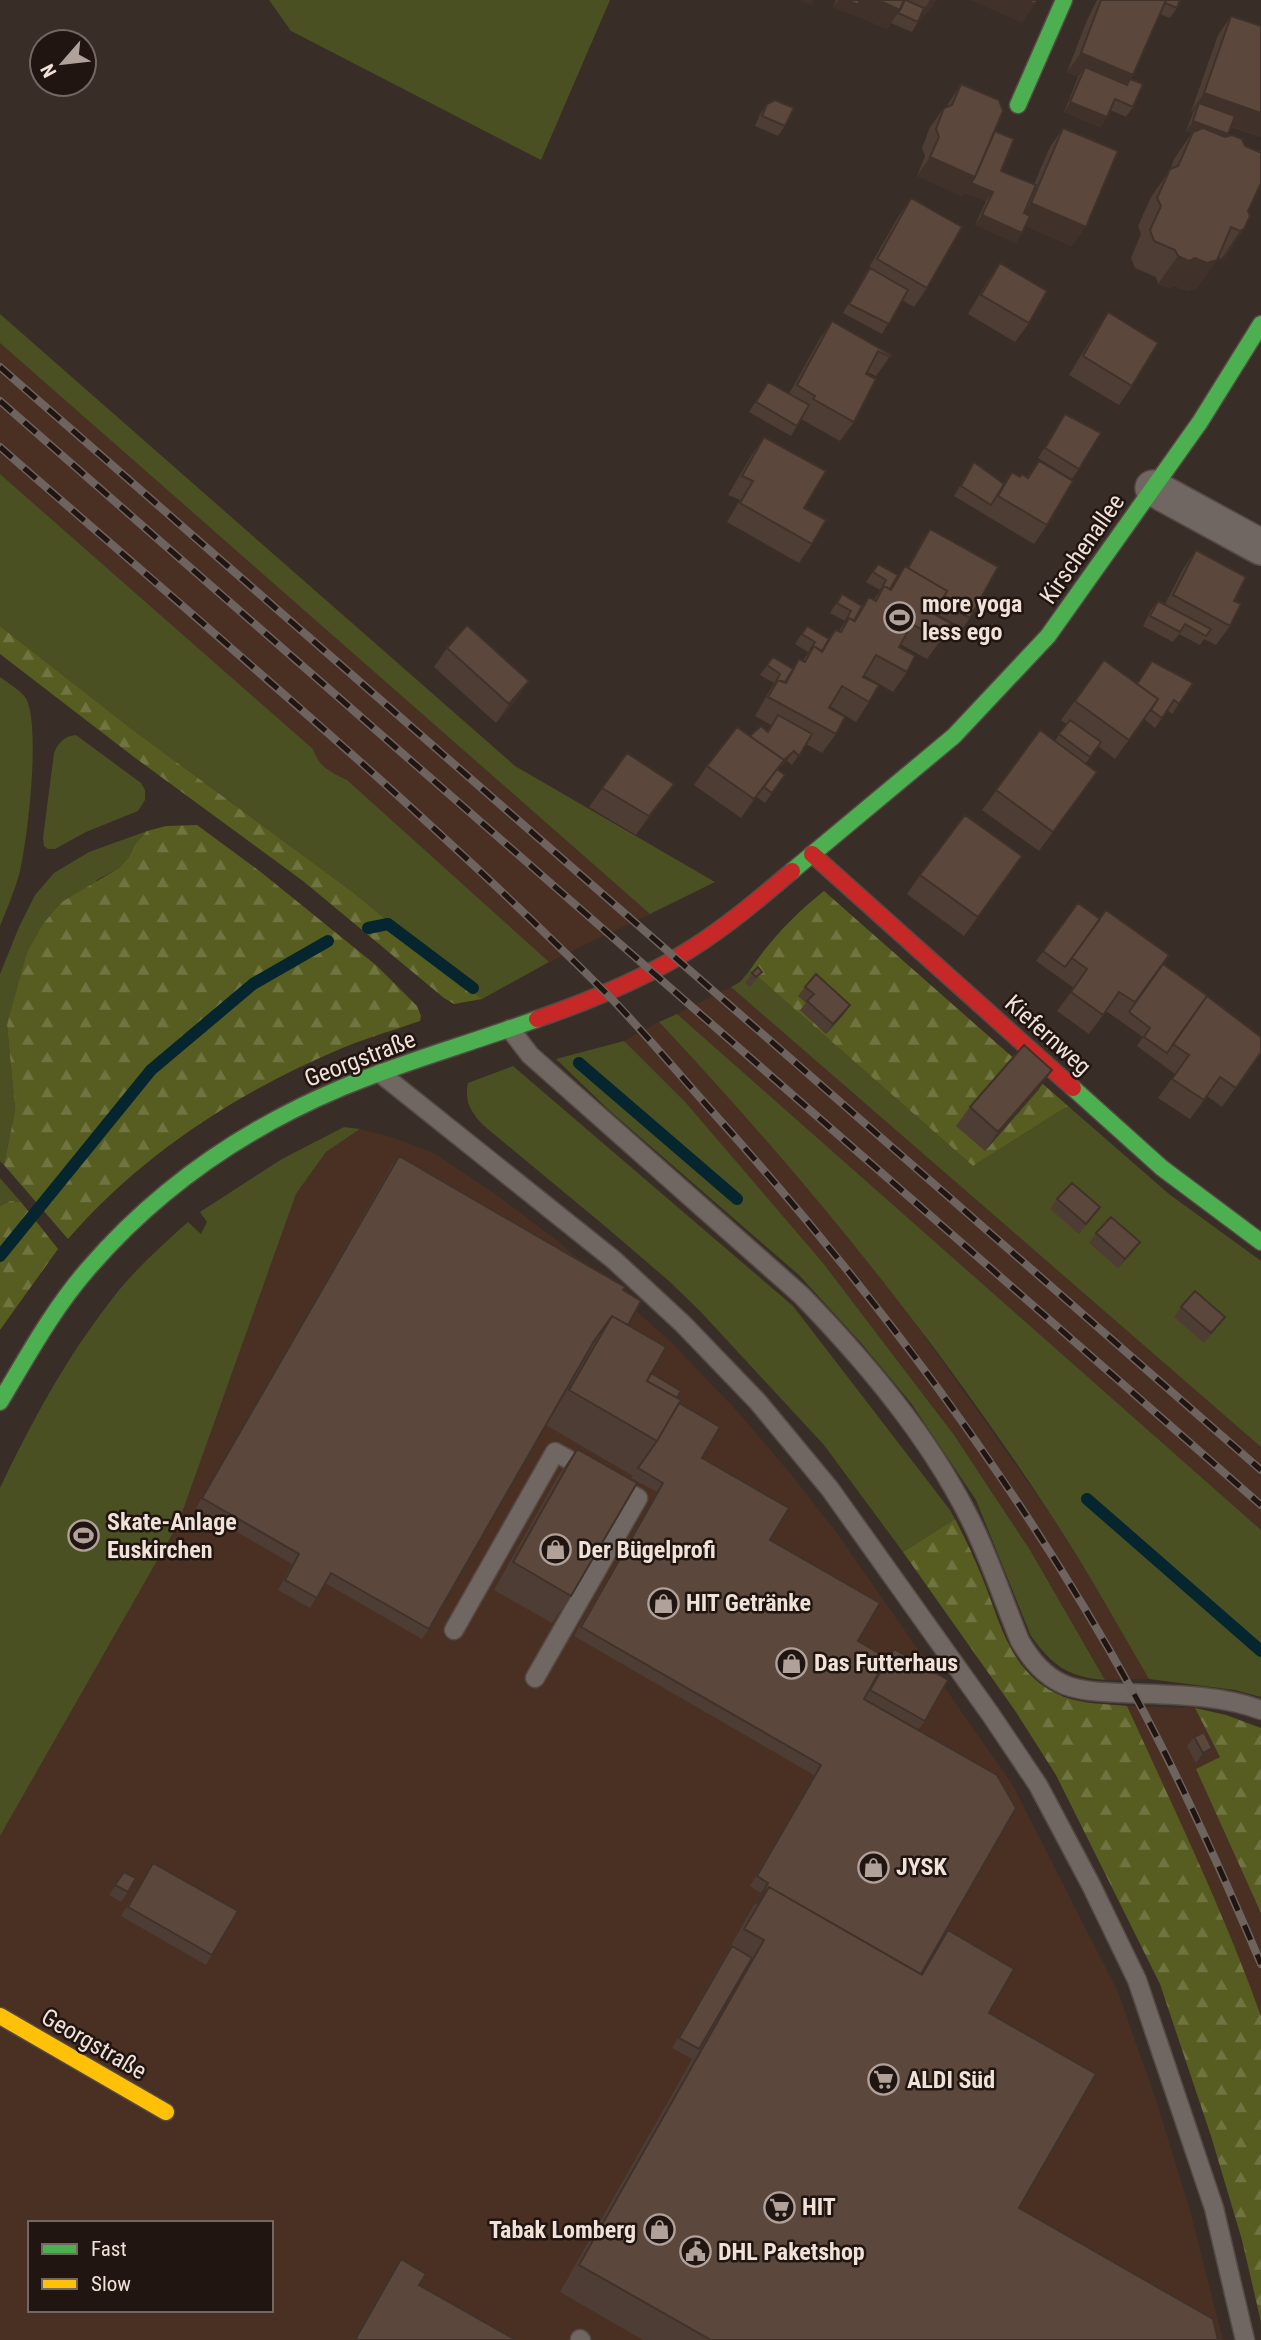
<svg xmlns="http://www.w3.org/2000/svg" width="1261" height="2340" viewBox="0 0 1261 2340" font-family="'Roboto Condensed',sans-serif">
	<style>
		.built { fill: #4a3023; fill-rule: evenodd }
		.green { fill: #4a5022 }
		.forest { fill: url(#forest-firs) }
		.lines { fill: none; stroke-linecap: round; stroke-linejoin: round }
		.stream { stroke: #05262f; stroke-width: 12 }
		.lane-casing { stroke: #554a45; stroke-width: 21 }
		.street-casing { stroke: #554a45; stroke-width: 38 }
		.fast-casing { stroke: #554a45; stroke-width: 19 }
		.slow-casing { stroke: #554a45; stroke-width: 19 }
		.jam-casing { stroke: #554a45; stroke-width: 19 }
		.lane { stroke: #706762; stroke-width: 18 }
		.street { stroke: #706762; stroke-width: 35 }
		.fast { stroke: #4caf50; stroke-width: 16 }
		.slow { stroke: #ffc107; stroke-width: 16 }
		.jam { stroke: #c62828; stroke-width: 16 }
		.rail-casing { stroke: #6d645f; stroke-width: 8 }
		.rail { stroke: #201510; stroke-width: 5; stroke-dasharray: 16; stroke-linecap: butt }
		.wall { fill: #4e3d34 }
		.shaded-wall { fill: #40322a }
		.building { fill: #5b473c; stroke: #40322a; stroke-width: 2 }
		.labels { text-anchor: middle; stroke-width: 5; stroke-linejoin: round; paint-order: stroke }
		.street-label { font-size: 24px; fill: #f0e1d9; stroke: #201510 }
		.poi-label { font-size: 24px; font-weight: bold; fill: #f0e1d9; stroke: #201510; text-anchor: start }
	</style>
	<defs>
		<pattern id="forest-firs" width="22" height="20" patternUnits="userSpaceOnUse" patternTransform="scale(1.75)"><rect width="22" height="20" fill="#575d20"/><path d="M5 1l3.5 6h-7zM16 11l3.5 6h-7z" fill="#6f7440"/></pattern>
	</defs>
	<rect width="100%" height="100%" fill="#392d27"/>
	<path class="built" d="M0 343 650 914 549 962 347 780 331 773 318 763 313 749 0 474Z
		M731 987 1261 1447V1530L677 1014Z
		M659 1022 722 1088 791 1168 845 1231 906 1310 1051 1515 1101 1595 1149 1679 1105 1680 1030 1550 954 1435 823 1263 624 1041Z
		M360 1129 397 1139 435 1154 498 1196 560 1243 671 1342 738 1412 790 1473 836 1532 1012 1784 1118 1992 1155 2097 1189 2207 1223 2340H0V1836L178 1524 296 1194 326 1152ZM30 2223H271V2310H30Z
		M1127 1706 1195 1708 1220 1757 1196 1769 1261 1913V2016L1195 1856Z"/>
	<path class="green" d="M269 0H610L541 160 291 31Z
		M0 314 515 766 715 882 650 914 0 343Z
		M0 474 313 749C319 767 330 772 347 780L549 962 482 999 354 893 133 730 0 626Z
		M0 677C8 683 20 690 25 697 42 722 27 845 19 875 14 892 7 909 0 926Z
		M76 735 141 783 145 790V800L138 811 86 832 55 849H48L44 846 43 838 54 753C58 743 64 736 76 735Z
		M147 831 135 844 128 858 119 868 97 880 7 1025 15 1110 4 1165 0 1161V974L19 927 35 895 54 873 89 852Z
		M750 970 973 1166 1068 1106 1169 1194 1261 1261V1447L731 987 740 982Z
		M677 1014 1261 1530V1697L1235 1690 1149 1679C1117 1624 1086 1568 1051 1515 936 1339 803 1175 659 1022Z
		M624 1041 686 1103 823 1263 954 1435 1030 1550 1105 1680C1068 1677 1053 1666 1031 1636L976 1500 911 1403 862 1344 799 1275 610 1111 556 1059Z
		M513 1066 793 1306 950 1510 955 1519 903 1552 824 1445 700 1311 669 1281 606 1227 483 1125C471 1112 464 1101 468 1083Z
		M344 1127 360 1129 326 1152 296 1194 178 1524 0 1836V1488C31 1423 65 1360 109 1303 131 1273 160 1247 188 1222L201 1234 207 1222 200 1212 282 1159Z
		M0 1178 21 1202 10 1201 0 1206Z"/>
	<path class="forest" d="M0 626 133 730 354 893 482 999 454 1004 444 998 303 881 134 757 0 654Z
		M197 825 262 873 377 966 417 1006 421 1016 420 1021C394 1030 366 1038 340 1049 236 1093 142 1154 68 1239L4 1165 15 1110 7 1025 27 953 43 924 62 902 119 868 128 858 135 844 147 831 166 826Z
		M824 891 1068 1106 973 1166 750 970C770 940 795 914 824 891Z
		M10 1201 21 1202 58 1249 0 1330V1206Z
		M955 1519C965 1538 974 1557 982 1577 1002 1626 1010 1675 1064 1697 1083 1704 1107 1704 1127 1706 1174 1809 1223 1910 1261 2016V2322L1242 2240 1211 2136 1160 1984 1056 1775 1016 1712 903 1552Z
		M1195 1708 1226 1715 1261 1728V1913L1196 1769 1220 1757Z"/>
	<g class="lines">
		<path class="stream" d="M368 928 388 924 473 988
			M579 1063 737 1199
			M0 1256 151 1070 253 984 328 941
			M1087 1499 1261 1651"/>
		<defs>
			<path id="lane" d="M510 1029 530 1055 801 1295C865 1361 927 1434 969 1517 989 1556 1003 1600 1020 1641 1031 1660 1044 1676 1065 1685 1084 1692 1104 1692 1123 1693 1169 1695 1218 1694 1261 1710
				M380 1073 614 1260 683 1324 758 1402 830 1489 991 1715 1038 1785 1091 1885 1137 1980 1214 2208 1245 2340
				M454 1630 555 1452 638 1498 535 1678
				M580 2339 581 2340"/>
			<path id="street" d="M1153 488 1261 547"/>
			<path id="fast" d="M1018 105 1064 0
				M792 871 954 736 1048 636 1200 422 1261 324
				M1073 1088 1162 1168 1261 1242
				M0 1402C27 1357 53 1309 88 1269 157 1189 244 1129 341 1088 405 1061 472 1043 537 1019"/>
			<path id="slow" d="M0 2016 166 2112"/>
			<path id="jam" d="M812 854 1073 1088
				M537 1019C589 1001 642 980 689 950 726 927 759 899 792 871"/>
		</defs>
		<use href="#lane" class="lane-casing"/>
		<use href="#street" class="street-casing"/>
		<use href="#fast" class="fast-casing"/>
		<use href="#slow" class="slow-casing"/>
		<use href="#jam" class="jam-casing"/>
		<use href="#lane" class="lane"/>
		<use href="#street" class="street"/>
		<use href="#fast" class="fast"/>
		<use href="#slow" class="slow"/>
		<use href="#jam" class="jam"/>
		<defs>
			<path id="rail" d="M0 367 1261 1470
				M0 401 1261 1505
				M0 447C203 625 412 799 603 990 641 1028 675 1070 710 1109 871 1288 1017 1482 1133 1692 1181 1780 1222 1872 1261 1964"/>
		</defs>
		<use href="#rail" class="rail-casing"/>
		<use href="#rail" class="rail"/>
	</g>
	<path class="wall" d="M836 0H936L925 15 921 16 918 22 912 32 891 23 887 29 852 13 851 14 833 7Z
		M1097 0H1180L1177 8 1170 18 1160 14 1133 75 1130 79 1133 107 1126 117 1110 110 1107 117 1100 127 1064 112 1078 77 1067 72 1087 20Z
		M1231 16 1261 26V137L1231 127 1227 136 1259 152 1261 151V185L1248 211 1244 229 1225 257 1221 259 1218 257 1198 287 1188 291 1175 286 1170 288 1158 284 1156 277 1135 268 1131 258 1141 234 1138 226 1151 197 1170 170 1174 159 1192 133 1186 131 1193 113 1191 112 1218 35Z
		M961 84 995 131 1001 171 1034 184 1050 147 1063 128 1072 246 1026 226 1022 233 1016 243 975 225 986 201 964 193 962 196 917 176 925 156 922 148 930 127 944 108 946 107Z
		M767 104 785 126 778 136 755 126 760 114Z
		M911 198 927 288 914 307 902 300 882 334 843 313 898 217Z
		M1000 263 1029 323 1015 342 968 314 987 282Z
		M1108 312 1132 386 1119 405 1069 375 1095 332Z
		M832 321 891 355 876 376 867 372 854 422 840 441 801 419 791 436 749 412 768 382 789 394 819 340Z
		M1065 414 1079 469 1072 479 1038 458Z
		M764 437 804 508 812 544 799 563 727 522 740 500 728 495 751 456Z
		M1039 461 1047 525 1034 544 954 496 974 462 1004 484 1012 472 1020 477H1027Z
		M930 529 970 618 963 628 935 613 941 640 927 659 900 644 899 647 907 672 893 692 864 675 863 677 869 702 856 722 830 706 829 708 836 734 822 753 806 744 792 765 787 761 777 769 785 775 765 803 757 797 761 791 741 818 694 785 707 766 750 736 767 732 771 725 755 716 774 683 760 675 773 657 793 669 799 659 803 661 808 652 795 644 807 626 829 639 835 630 839 631 845 621 830 613 842 594 862 606 869 597 874 600 880 590 866 582 878 564 898 575 905 566 907 568 923 539Z
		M1196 550 1234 601 1230 626 1216 645 1204 639 1200 645 1179 634 1173 642 1143 626 1151 610 1158 601 1165 604 1183 569Z
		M447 648 529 681 516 700 496 723 434 667Z
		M1104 660 1137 684 1193 683 1172 714 1167 710 1155 728 1144 719 1115 759 1098 746 1086 763 1083 791 1039 851 982 810 1040 730 1055 741 1066 724 1061 720Z
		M627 753 674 784 636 835 589 807Z
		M1022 856 964 936 907 894 920 875Z
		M1078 903 1163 964 1261 1052 1222 1107 1207 1096 1190 1119 1158 1098 1175 1074 1137 1046 1143 1037 1106 1011 1089 1034 1057 1011 1074 988 1036 961Z
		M762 972 750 987 745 983 752 973Z
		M805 987 850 1005 843 1015 826 1034 800 1010 806 1003 798 996Z
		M1039 1089 985 1151 956 1126 970 1107Z
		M399 1156 623 1290 628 1325 651 1373 677 1398 702 1458 770 1540 858 1641 887 1658 894 1649 925 1721 918 1730 938 1944 948 1930 989 2013 1019 2208 1218 2340H643L560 2292 695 2054 692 2059 672 2048 761 1893 750 1886 814 1775 574 1636 657 1492 631 1478 633 1476 546 1425 429 1629 422 1639 325 1583 310 1608 278 1590 292 1564 196 1508 392 1165Z
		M1057 1199 1100 1207 1079 1234 1050 1209Z
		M1096 1233 1133 1251 1118 1268 1089 1243Z
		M1181 1307 1218 1326 1204 1343 1174 1317Z
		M577 1449 571 1596 552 1623 494 1590 558 1476Z
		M1194 1737 1212 1748 1205 1758 1196 1763 1187 1746Z
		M153 1863 212 1955 206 1965 121 1916Z
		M124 1872 128 1892 121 1902 109 1895Z
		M401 2259 419 2285 516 2340H354L394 2269Z"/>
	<path class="shaded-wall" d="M800 0H814L811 5Z
		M838 0H847L858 5 861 0H878L900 10 887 29 833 7Z
		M930 0H936L925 15 918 18Z
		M970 0H1026L1035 4 1022 23Z
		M1081 53 1133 75 1120 94 1085 67 1078 77 1067 72Z
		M1204 93 1261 113V137L1196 114 1199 103 1193 113 1191 112Z
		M1070 102 1107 117 1100 127 1064 112Z
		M1193 121 1228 134 1222 144 1186 131Z
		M930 157 975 177 993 192 986 201 964 193 962 196 917 176Z
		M1031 203 1086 227 1072 246 1018 222Z
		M982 215 1022 233 1016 243 975 225Z
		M1244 229 1225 257 1221 259 1240 231Z
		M1178 256 1195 258 1217 260 1198 287 1188 291 1175 286 1170 288 1158 284Z
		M529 681 516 700 496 723 509 704Z
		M794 751 787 761 777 770 741 818 775 768Z
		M674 784 661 803 636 835 649 816Z
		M850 1005 843 1015 826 1034 833 1024Z
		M1052 1070 1039 1089 985 1151 998 1132Z
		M1140 1242 1133 1251 1118 1268 1125 1259Z
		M1212 1748 1205 1758 1196 1763 1203 1753Z"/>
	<path class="building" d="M847 0H860L858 5Z
		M878 0H905L900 10Z
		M904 0H906L924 8 918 22 898 13Z
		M1026 0H1037L1035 4Z
		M1101 0H1166L1133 75 1081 53Z
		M1166 0H1180L1177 8 1165 3Z
		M1231 16 1261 26V113L1204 93Z
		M1085 67 1127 85 1130 79 1143 84 1133 107 1115 99 1107 117 1070 102Z
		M961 84 999 100 1003 111 975 177 930 157 939 137 936 129 944 108 952 105Z
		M775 100 794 108 785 126 762 116 767 104Z
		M1199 103 1235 116 1228 134 1193 121Z
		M1063 128 1118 151 1086 227 1031 203Z
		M1203 128 1225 137 1232 135 1242 139 1245 146 1259 152 1261 151V183L1248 211 1250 216 1244 229 1240 231 1231 227 1217 260 1207 263 1195 258 1189 261 1178 256 1175 250 1154 241 1150 230 1161 206 1157 198 1170 169 1178 166 1193 132Z
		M995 131 1014 139 1001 171 1036 185 1024 213 1030 216 1022 233 982 215 993 192 971 183 975 177Z
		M911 198 962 227 927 288 877 259Z
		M1000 263 1047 291 1029 323 981 295Z
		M870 268 908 290 889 324 849 304Z
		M1108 312 1158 343 1132 386 1083 356Z
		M832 321 891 355 890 357 878 351 866 374 876 379 854 422 813 399 815 396 797 385Z
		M768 382 809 405 797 426 756 402Z
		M1065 414 1101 433 1079 469 1045 448Z
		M764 437 826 471 804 508 826 520 812 544 740 503 753 481 742 476Z
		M1039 461 1073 481 1047 525 998 496 1012 472 1020 477 1022 474 1028 478Z
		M974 462 1004 484 991 505 961 486Z
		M930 529 998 567 970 618 941 603 947 591 908 568Z
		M1196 550 1246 577 1234 601 1241 604 1230 626 1173 595Z
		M878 564 898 575 890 589 884 586 878 595 886 580 873 572Z
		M905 566 947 591 934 614 950 623 941 640 912 624 899 647 915 656 907 672 876 655 863 677 879 685 869 702 842 686 829 708 845 717 836 734 768 697 778 680 786 683 799 659 805 662 814 646 822 652 835 630 841 632 849 618 855 621 869 597 876 601 884 586 891 590Z
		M842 594 862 606 854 621 849 618 842 627 851 611 837 603Z
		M1158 601 1211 629 1206 636 1185 624 1180 632 1150 616Z
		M467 625 529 681 509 704 447 648Z
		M807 626 829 639 822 651 814 646 807 656 815 642 802 634Z
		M773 657 793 669 785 682 778 680 772 689 780 674 767 665Z
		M1104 660 1158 699 1129 740 1075 701Z
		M1152 661 1193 683 1179 704 1174 700 1162 718 1151 710 1158 699 1137 684Z
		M778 715 812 734 799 756 794 751 784 760 750 736 761 726 768 732Z
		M1070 720 1101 742 1090 757 1059 734Z
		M737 727 784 760 754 799 707 766Z
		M1040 730 1097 772 1053 832 996 790Z
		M627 753 674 784 649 816 602 788Z
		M777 769 785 775 772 793 764 787Z
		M965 815 1022 856 978 917 920 875Z
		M1078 903 1100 919 1065 967 1043 951Z
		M1106 910 1169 955 1135 1002 1119 992 1103 1015 1071 992 1087 969 1072 958Z
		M1163 964 1209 997 1207 996 1167 1053 1144 1037 1150 1028 1129 1012Z
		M758 967 762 972 756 977 752 973Z
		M816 974 850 1005 833 1024 807 1001 814 994 805 987Z
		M1207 996 1261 1037V1052L1236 1088 1220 1077 1204 1100 1172 1079 1189 1055 1173 1044Z
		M1024 1045 1052 1070 998 1132 970 1107Z
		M399 1156 625 1287 623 1290 641 1301 628 1325 612 1316 594 1341 429 1629 331 1573 317 1598 285 1580 299 1554 202 1498Z
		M1072 1183 1100 1207 1086 1224 1057 1199Z
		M1111 1217 1140 1242 1125 1259 1096 1233Z
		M1195 1291 1225 1317 1211 1333 1181 1307Z
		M612 1316 666 1347 647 1381 681 1400 657 1441 569 1390Z
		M651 1373 681 1391 677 1398 647 1381Z
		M679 1403 720 1427 702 1458 789 1508 770 1540 880 1603 858 1641 887 1658 864 1699 997 1775 1016 1808 921 1974 769 1887 756 1904 768 1883 757 1876 821 1765 581 1627 663 1483 638 1468 657 1441Z
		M577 1449 637 1483 571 1596 513 1562Z
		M894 1649 948 1680 925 1721 870 1690Z
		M1204 1732 1212 1748 1203 1753 1194 1737Z
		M153 1863 238 1911 212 1955 128 1907Z
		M124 1872 136 1878 128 1892 115 1885Z
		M769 1887 922 1975 948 1930 1014 1969 989 2013 1096 2074 1019 2208 1213 2319 1218 2340H711L579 2265 764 1940 744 1929Z
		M732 1946 752 1958 699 2049 679 2038Z
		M401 2259 426 2274 419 2285 516 2340H355Z"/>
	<defs>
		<symbol id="stadium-ring" viewBox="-11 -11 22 22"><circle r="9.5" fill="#201510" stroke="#b0a29b" stroke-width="1.5"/><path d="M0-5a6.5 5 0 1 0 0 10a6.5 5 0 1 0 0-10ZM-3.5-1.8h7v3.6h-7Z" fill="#b0a29b"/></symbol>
		<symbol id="shop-ring" viewBox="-11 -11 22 22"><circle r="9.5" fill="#201510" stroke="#b0a29b" stroke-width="1.5"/><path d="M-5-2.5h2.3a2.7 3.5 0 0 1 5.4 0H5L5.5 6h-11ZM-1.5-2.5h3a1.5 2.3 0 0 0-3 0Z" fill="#b0a29b"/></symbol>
		<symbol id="supermarket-ring" viewBox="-11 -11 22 22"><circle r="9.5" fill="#201510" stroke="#b0a29b" stroke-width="1.5"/><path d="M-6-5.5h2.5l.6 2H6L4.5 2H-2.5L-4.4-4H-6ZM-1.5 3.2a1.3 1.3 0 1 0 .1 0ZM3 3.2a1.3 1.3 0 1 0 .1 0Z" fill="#b0a29b"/></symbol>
		<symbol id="civic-ring" viewBox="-11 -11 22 22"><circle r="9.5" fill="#201510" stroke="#b0a29b" stroke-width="1.5"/><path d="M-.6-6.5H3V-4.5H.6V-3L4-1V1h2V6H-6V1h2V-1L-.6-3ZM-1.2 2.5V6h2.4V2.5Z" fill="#b0a29b"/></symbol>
	</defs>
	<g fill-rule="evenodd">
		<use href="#stadium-ring" x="882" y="600" width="35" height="35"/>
		<use href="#stadium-ring" x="66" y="1518" width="35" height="35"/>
		<use href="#shop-ring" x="538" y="1532" width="35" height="35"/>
		<use href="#shop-ring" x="646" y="1586" width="35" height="35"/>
		<use href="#shop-ring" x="774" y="1646" width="35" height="35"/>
		<use href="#shop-ring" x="856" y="1850" width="35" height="35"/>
		<use href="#supermarket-ring" x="866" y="2062" width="35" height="35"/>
		<use href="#supermarket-ring" x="762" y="2190" width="35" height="35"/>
		<use href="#shop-ring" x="642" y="2212" width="35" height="35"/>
		<use href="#civic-ring" x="678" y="2234" width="35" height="35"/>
	</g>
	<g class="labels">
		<g class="street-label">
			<text transform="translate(1082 549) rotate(-55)" y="8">Kirschenallee</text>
			<text transform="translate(1048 1035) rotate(42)" y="8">Kiefernweg</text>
			<text transform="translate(360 1059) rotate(-21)" y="8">Georgstraße</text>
			<text transform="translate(94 2044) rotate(30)" y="8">Georgstraße</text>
		</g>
		<g class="poi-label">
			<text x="922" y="612">more yoga<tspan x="922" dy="28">less ego</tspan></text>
			<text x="107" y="1530">Skate-Anlage<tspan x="107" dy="28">Euskirchen</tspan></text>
			<text x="578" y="1558">Der Bügelprofi</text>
			<text x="686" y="1611">HIT Getränke</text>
			<text x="814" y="1671">Das Futterhaus</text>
			<text x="896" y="1875">JYSK</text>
			<text x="907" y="2088">ALDI Süd</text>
			<text x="802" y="2215">HIT</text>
			<text x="636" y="2238" text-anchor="end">Tabak Lomberg</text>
			<text x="718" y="2260">DHL Paketshop</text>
		</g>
	</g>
	<rect x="28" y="2221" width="245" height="91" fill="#201510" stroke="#736760" stroke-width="2"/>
	<rect x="42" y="2244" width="35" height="10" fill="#4caf50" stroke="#736760" stroke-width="2"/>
	<text x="91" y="2256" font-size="21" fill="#f0e1d9">Fast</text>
	<rect x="42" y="2279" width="35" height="10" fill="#ffc107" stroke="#736760" stroke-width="2"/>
	<text x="91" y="2291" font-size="21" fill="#f0e1d9">Slow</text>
	<g transform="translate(63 63) rotate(242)"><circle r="33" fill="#201510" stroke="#736760" stroke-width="2"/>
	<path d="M0-5L12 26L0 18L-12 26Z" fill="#b0a29b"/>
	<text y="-10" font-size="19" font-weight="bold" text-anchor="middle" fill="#f0e1d9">N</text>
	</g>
</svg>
